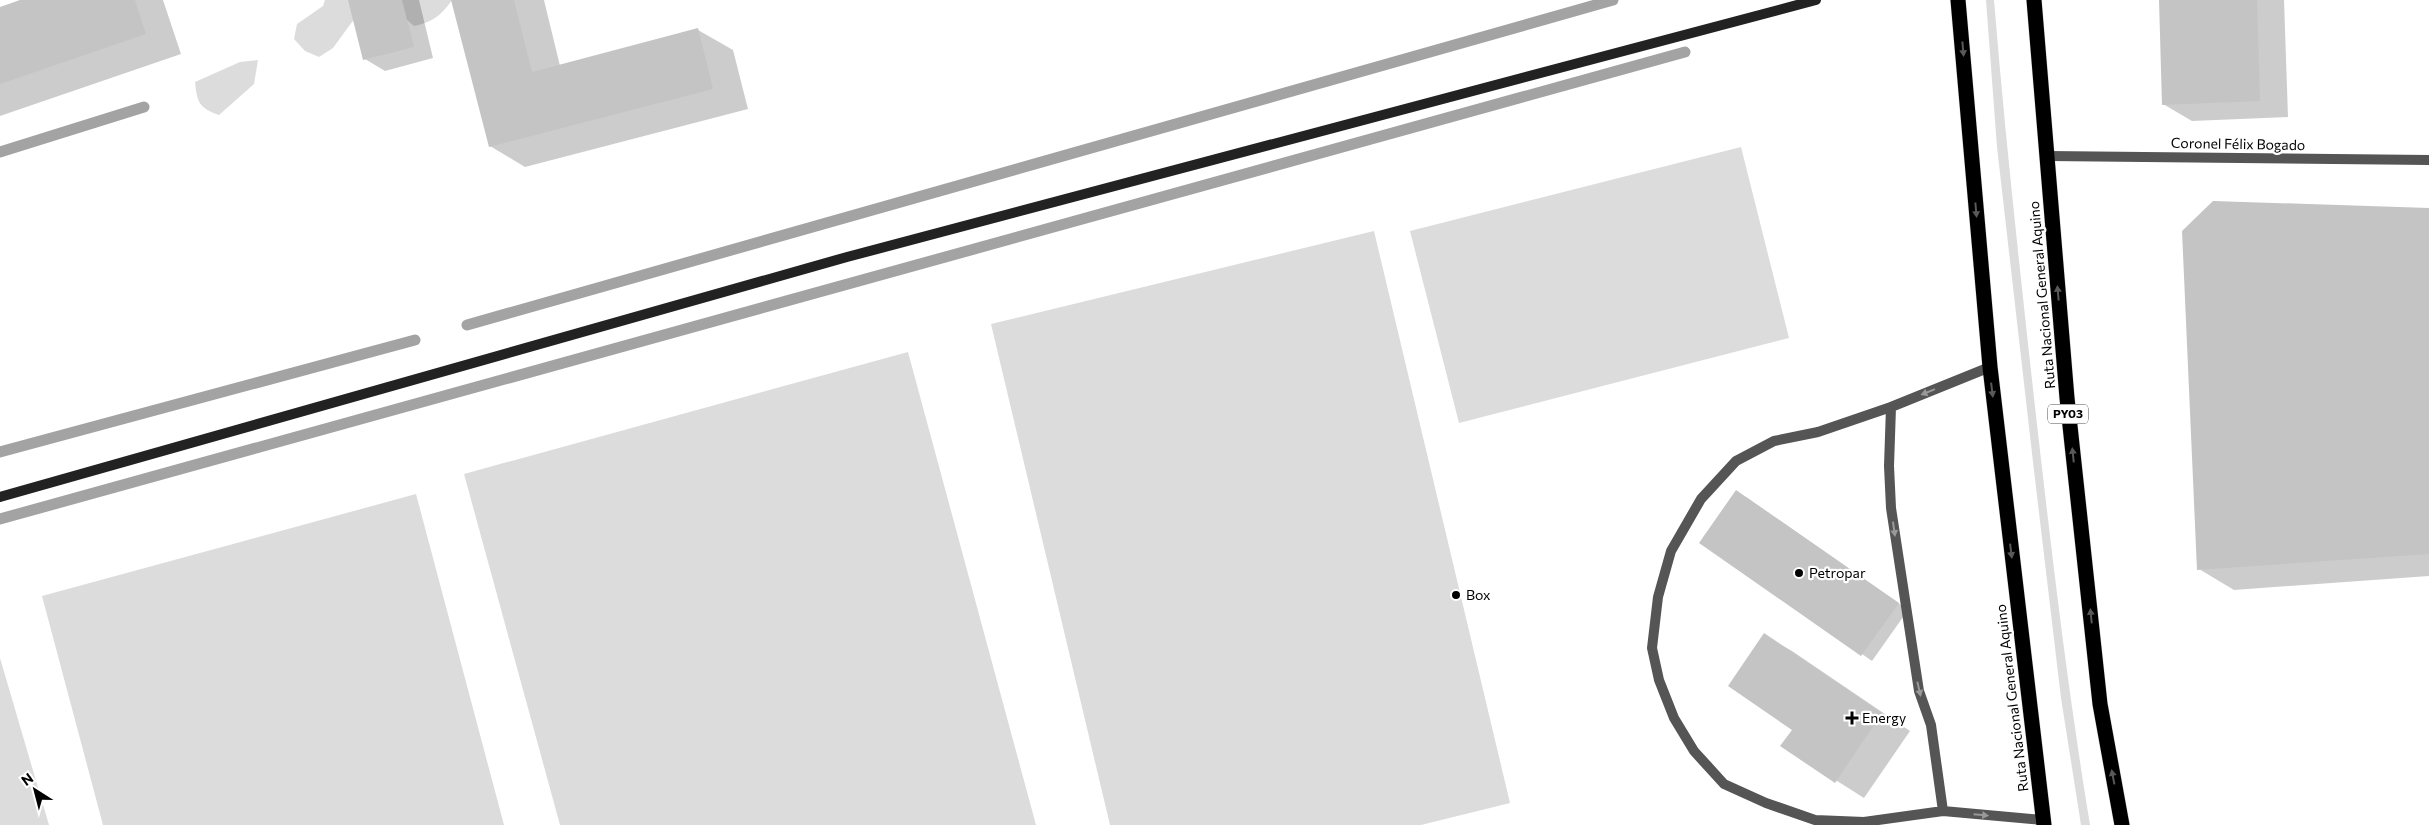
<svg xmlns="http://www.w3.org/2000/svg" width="2429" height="825" viewBox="0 0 2429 825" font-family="Commissioner,sans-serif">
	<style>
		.green { fill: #dcdcdc }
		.shadow { fill: #0003 }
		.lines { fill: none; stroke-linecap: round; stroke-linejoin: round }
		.stream { stroke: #a3a3a3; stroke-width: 11 }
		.building { fill: #c4c4c4 }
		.highway-casing { stroke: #dbdbdb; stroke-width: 16 }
		.lane { stroke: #555; stroke-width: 10 }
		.street { stroke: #555; stroke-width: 10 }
		.secondary { stroke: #222; stroke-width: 10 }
		.highway { stroke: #000; stroke-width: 15 }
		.oneway { fill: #595959 }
		.oneway2 { fill: #999 }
		.poi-dot { fill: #000; stroke: #fff; stroke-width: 2 }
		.labels { text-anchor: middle; stroke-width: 4.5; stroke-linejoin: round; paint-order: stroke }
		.shield { fill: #fff; stroke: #4c4c4c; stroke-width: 1 }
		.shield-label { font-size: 12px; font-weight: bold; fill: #000 }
		.street-label { font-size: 14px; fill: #000; stroke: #fff }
		.poi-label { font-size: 14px; fill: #000; stroke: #fff; text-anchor: start }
	</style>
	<rect width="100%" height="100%" fill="#fff"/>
	<path class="green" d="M325 0H368L363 10 352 22 333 48 319 57 305 51 294 39 297 24 323 6Z
		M394 0H452C441 16 432 22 414 26L401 15Z
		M1986 0H1994C2005 136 2020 271 2035 407 2051 547 2067 686 2090 825H2081L2061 698 2033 462 1997 147Z
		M258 60 254 84 219 115C199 108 197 102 195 82L240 62Z
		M1741 147 1789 338 1459 423 1410 231Z
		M1374 231 1510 803 1421 825H1110L991 324Z
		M908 352 1036 825H560L464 474Z
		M416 494 504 825H103L42 596Z
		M0 658 49 825H0Z"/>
	<path class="shadow" d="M24 0H163L181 54 0 116V8Z
		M350 0H419L433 58 385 71 365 59Z
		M452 0H544L560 66 698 30 733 50 748 109 525 167 490 146Z
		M2160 0H2284L2288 117 2192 121 2163 104Z
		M2429 210V576L2234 590 2199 569Z
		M1746 497 1908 610 1872 661 1701 542Z
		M1764 635 1792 651 1910 731 1864 798 1782 746 1794 729Z"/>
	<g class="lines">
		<path class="stream" d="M0 152 144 107
			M467 325 1613 0
			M0 452 415 340
			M0 519 1685 52"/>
	</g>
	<path class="building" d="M20 0H135L146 34 0 84V7Z
		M348 0H402L414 47 363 60Z
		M451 0H514L532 72 698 28 713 89 489 147Z
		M2159 0H2257L2260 101 2162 105Z
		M2213 201 2429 208V554L2197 570 2182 231Z
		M1736 490 1899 603 1861 656 1699 543Z
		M1764 633 1882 713 1835 783 1780 746 1792 730 1728 686Z"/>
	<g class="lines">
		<defs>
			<path id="highway" d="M1958 0 1990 367 2044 825
				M2034 0 2067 398 2100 704 2122 825"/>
		</defs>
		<use href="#highway" class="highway-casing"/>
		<path class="lane" d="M1990 367 1891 407 1889 466 1891 508 1919 691 1931 725 1943 811 2043 820
			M1891 407 1818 432 1774 441 1736 461 1701 499 1671 551 1658 597 1652 648 1659 680 1674 718 1694 751 1724 784 1766 803 1815 820 1864 822 1943 811"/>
		<path class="street" d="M2048 156 2429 160"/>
		<path class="secondary" d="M0 497 847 257 1816 0"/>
		<use href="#highway" class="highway"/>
	</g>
	<defs><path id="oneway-solid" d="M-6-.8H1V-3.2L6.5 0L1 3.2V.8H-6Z" transform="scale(1.25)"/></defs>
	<g class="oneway">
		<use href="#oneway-solid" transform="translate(1963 49) rotate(85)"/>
		<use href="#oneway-solid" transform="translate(1976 210) rotate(85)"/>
		<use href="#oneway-solid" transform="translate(2058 293) rotate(-95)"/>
		<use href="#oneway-solid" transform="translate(1992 390) rotate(83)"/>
		<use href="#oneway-solid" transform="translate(2073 455) rotate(-96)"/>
		<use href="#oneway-solid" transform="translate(2011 551) rotate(83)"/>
		<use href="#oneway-solid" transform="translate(2091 616) rotate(-96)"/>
		<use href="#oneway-solid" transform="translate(2113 777) rotate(-101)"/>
	</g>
	<g class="oneway2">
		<use href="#oneway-solid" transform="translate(1928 392) rotate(158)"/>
		<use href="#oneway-solid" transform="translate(1894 529) rotate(82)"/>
		<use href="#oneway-solid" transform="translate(1919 689) rotate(77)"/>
		<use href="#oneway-solid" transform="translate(1981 815) rotate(5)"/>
	</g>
	<g class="poi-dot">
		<circle cx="1799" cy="573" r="5"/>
		<circle cx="1456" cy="595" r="5"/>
		<path d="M1849.5 710.5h5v5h5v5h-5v5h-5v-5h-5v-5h5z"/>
	</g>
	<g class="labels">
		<rect class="shield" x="2048" y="404.5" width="40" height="19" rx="4"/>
		<g class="shield-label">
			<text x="2068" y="418">PY03</text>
		</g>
		<g class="street-label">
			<text transform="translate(2238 144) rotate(1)" y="5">Coronel Félix Bogado</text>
			<text transform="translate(2042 295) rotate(-95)" y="5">Ruta Nacional General Aquino</text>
			<text transform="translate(2012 698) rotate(-97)" y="5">Ruta Nacional General Aquino</text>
		</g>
		<g class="poi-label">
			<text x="1809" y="578">Petropar</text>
			<text x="1466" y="600">Box</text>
			<text x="1862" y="723">Energy</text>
		</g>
	</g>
	<g transform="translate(35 790) rotate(324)" stroke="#ffffff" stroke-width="4" paint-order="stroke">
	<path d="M0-4L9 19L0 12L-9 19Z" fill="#000000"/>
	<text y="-8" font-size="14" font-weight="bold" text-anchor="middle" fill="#000000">N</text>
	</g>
</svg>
